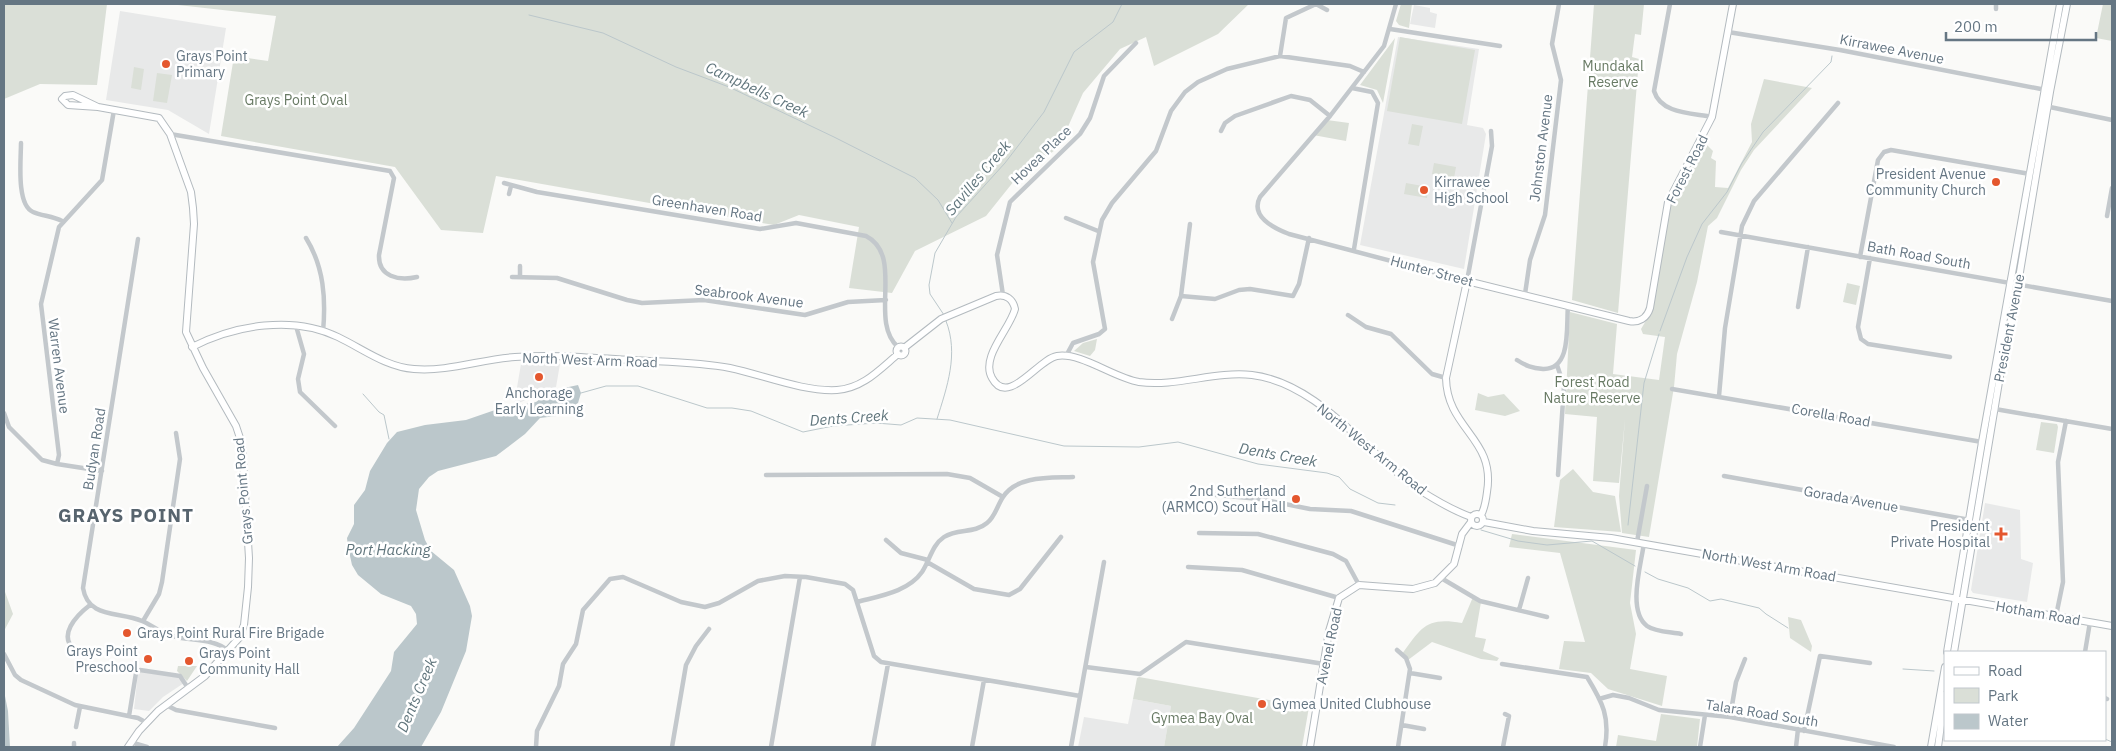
<svg xmlns="http://www.w3.org/2000/svg" width="2116" height="751" viewBox="0 0 2116 751" font-family="'IBM Plex Sans',sans-serif">
	<style>
		.built { fill: #e8e9e9 }
		.green { fill: #dadfd7 }
		.water { fill: #bbc7cb }
		.lines { fill: none; stroke-linecap: round; stroke-linejoin: round }
		.stream { stroke: #bbc7cb; stroke-width: 1 }
		.secondary-casing { stroke: #b3babf; stroke-width: 8 }
		.street { stroke: #c3c8cc; stroke-width: 4.5 }
		.secondary { stroke: #fff; stroke-width: 6 }
		.poi-dot { fill: #e4572e; stroke: #fff; stroke-width: 2 }
		.labels { text-anchor: middle; stroke-width: 5; stroke-linejoin: round; paint-order: stroke }
		.street-label { font-size: 14px; fill: #657683; stroke: #fff }
		.poi-label { font-size: 14px; fill: #657683; stroke: #fff; text-anchor: start }
		.park-label { font-size: 14px; fill: #687a64; stroke: #fff }
		.water-label { font-size: 15px; font-style: italic; fill: #60757c; stroke: #fff }
		.district-label { font-size: 19px; font-weight: bold; letter-spacing: 1px; fill: #57646e; stroke: #fff }
	</style>
	<rect width="100%" height="100%" fill="#fafaf8"/>
	<path class="built" d="M1414 5 1430 8V12L1437 14 1435 28 1410 24Z
		M120 11 226 28 209 134 168 110 106 100Z
		M1398 37 1479 49 1467 125 1483 128 1486 134 1464 269 1360 245Z
		M547 363V366L560 364 556 387 514 405 521 364Z
		M1985 503 2020 510 2021 559 2033 563 2027 602 1973 593 1971 590Z
		M143 670 179 677 184 683 163 697 149 711 134 709 138 673Z
		M1133 699 1171 706 1164 747H1078L1084 717 1128 724Z"/>
	<path class="green" d="M4 4H107L97 85 40 84 4 99Z
		M169 4H1249L1218 34 1154 66 1146 37 1120 49 1083 93 1059 147 1014 181 986 216 915 251 892 293 849 288 859 227 799 215 774 225 496 176 483 233 441 230 395 167 221 136 234 56 268 61 276 16Z
		M1401 4H1412L1409 28 1399 25 1396 21Z
		M1594 4H1644L1641 35 1635 34 1632 57 1639 59 1618 313 1572 300Z
		M2103 4H2112V41L2096 38Z
		M1400 37 1475 50 1462 124 1387 111Z
		M1395 38 1383 103 1377 90 1360 85Z
		M134 67 144 69 141 90 131 88Z
		M157 73 172 75 167 103 153 101Z
		M1764 79 1812 88 1754 150 1741 170 1717 218 1708 226 1697 282 1677 354 1674 387 1649 537 1622 533 1619 496 1625 419 1619 483 1593 481 1597 417 1565 414 1570 312 1617 324 1613 374 1659 380 1665 337 1643 334 1641 329 1650 314 1670 202 1705 143 1713 151 1711 158 1716 161 1715 187 1728 188 1752 142 1751 124Z
		M1327 120 1349 123 1346 141 1313 135Z
		M1412 124 1423 126 1419 146 1408 144Z
		M1434 163 1456 167 1454 178 1432 174Z
		M1406 183 1428 187 1427 198 1404 194Z
		M1847 283 1860 286 1856 305 1843 302Z
		M1097 339 1095 350 1090 356 1074 351 1083 343Z
		M1478 393 1488 397 1504 394 1520 411 1505 416 1475 410Z
		M2041 422 2057 424 2058 427 2054 453 2036 450Z
		M1573 469 1593 492 1615 496 1621 532 1554 527 1560 480Z
		M1512 534 1636 550 1630 603 1636 634 1630 669 1667 676 1662 706 1608 689 1591 673 1559 669 1564 641 1585 642 1560 553 1509 547Z
		M4 589 13 614 4 631Z
		M1473 597 1481 602 1475 637 1486 639 1483 651 1499 658 1497 661 1481 659 1432 642 1408 660 1402 654C1422 627 1426 617 1462 623Z
		M1788 617 1801 620 1812 646 1811 652 1790 638Z
		M178 666H197L187 681 177 671Z
		M1139 677 1309 707 1302 747H1164L1171 706 1133 699 1137 678Z
		M1661 714 1700 719 1697 747H1616L1618 735 1656 741Z"/>
	<path class="water" d="M578 385 581 393 578 403 556 416 540 418 525 434 496 456 438 471 429 477 419 489 416 510 425 540 431 551 454 570 470 606 472 616 466 651 441 712 421 747H337L354 728 391 671 394 652 417 624 416 614 411 606 381 594 358 575 352 565 348 547 347 538 354 524V505L365 490 370 471 387 443 397 432 425 425 466 420 495 410 536 402 543 397 559 394 564 388Z
		M4 691 8 711 10 747H4Z"/>
	<g class="lines">
		<path class="stream" d="M529 15 603 33 676 67 729 87 834 137 915 178 938 200 952 223
			M944 315 930 294 929 285 935 253 956 217 1005 163 1044 112 1074 52 1113 22 1122 4
			M1660 331 1687 257 1702 224 1727 192 1742 163 1763 132 1831 62 1832 56
			M581 393 606 386H638L707 408H732L751 411 803 432 833 426 876 423 901 425 917 418 950 420 1064 446 1139 447 1178 442 1258 464 1327 473 1339 477 1350 489 1378 503 1395 505
			M363 394 379 412 384 415 389 439
			M937 419C947 387 959 354 946 321
			M1628 525 1644 383 1659 334
			M1481 530 1518 541 1547 545 1592 541 1635 566
			M1645 572 1658 579 1688 588 1710 601 1721 599 1759 608 1766 614 1788 628
			M1903 669 1934 671
			M2105 739 2112 742"/>
		<defs>
			<path id="secondary" d="M98 107 73 95 65 96 62 99 68 105 98 107 159 118 170 134 191 192 193 208 194 224 186 332 203 368 236 426 242 444 249 558 248 587 244 625 239 638 205 676 158 711 139 731 128 747
				M896.5 351a4.5 4.5 0 1 1 9 0a4.5 4.5 0 1 1-9 0Z
				M192 347C235 325 293 315 338 337 363 349 386 367 414 369 448 372 482 359 515 357 554 354 594 358 632 360 665 362 699 362 730 368 763 375 804 392 837 390 863 388 879 370 898 354
				M904 348 941 319 996 296C1006 294 1013 299 1015 309 1010 329 980 357 992 378 1008 408 1038 359 1057 356 1081 352 1114 378 1139 382 1177 387 1214 371 1252 375 1319 383 1366 453 1418 489 1435 500 1452 510 1471 517
				M1471 520a6 6 0 1 1 12 0a6 6 0 1 1-12 0Z
				M1481 515C1485 508 1486 500 1487 492 1496 438 1447 430 1446 378L1467 281 1629 321C1639 323 1647 318 1650 308L1668 202 1712 117 1733 4
				M1484 522 1533 531 1611 538 2112 626
				M1947 652 1982 442 2060 4
				M1954 652 2002 364 2018 284 2050 92 2067 4
				M1310 747 1329 631 1339 598 1359 585 1413 589 1435 583 1454 564 1462 534 1471 522
				M1931 747 1945 667
				M1938 747 1945 695"/>
		</defs>
		<use href="#secondary" class="secondary-casing"/>
		<path class="street" d="M1316 4 1327 10
			M1396 4 1384 46 1330 116 1260 197C1250 216 1273 228 1289 234L1467 281 1492 146 1491 131
			M1670 4 1654 91C1661 114 1692 113 1712 117
			M1996 9V4
			M1390 29 1500 46
			M1728 32 1840 50 2046 90
			M1280 56 1286 18 1316 4
			M1352 88 1372 92 1378 103 1354 249
			M2045 106 2112 120
			M1221 131 1225 123 1235 116 1291 96 1310 100 1330 116
			M170 134 390 171 394 178 379 255C378 277 399 281 417 277
			M21 143C21 159 16 205 33 212 42 216 53 216 62 221
			M504 183 537 192 760 229 796 223 866 236C905 256 868 321 898 347
			M509 194 511 186
			M2107 216 2112 188
			M1066 218 1098 231
			M1721 232 2112 301
			M306 238C324 267 326 299 323 332
			M138 239 83 588C88 619 119 611 142 621 152 625 161 633 172 636 189 641 215 638 228 651
			M1860 257 1878 160 1884 152 1891 150 2030 174
			M1870 258 1858 327 1861 339 1868 344 1950 357
			M520 266V277
			M512 277 557 278 627 300 642 303 704 300 805 315 848 302 886 300
			M1525 294 1530 260 1545 215 1561 80 1552 44 1559 4
			M1003 295 997 255 1010 202 1080 134 1090 118 1104 76 1136 43
			M1181 296 1190 224
			M1798 307 1808 247
			M1348 315 1366 327 1391 334 1432 374 1446 378
			M1172 319 1181 296 1215 299 1239 290 1250 289 1293 296 1299 284 1309 238
			M296 326 304 354 298 379 300 392 335 426
			M1066 356 1073 343 1099 334 1105 329 1093 262 1102 220 1112 203 1156 151 1171 111 1185 92 1198 82 1227 69 1280 56 1350 66 1364 72
			M1517 360C1526 366 1532 368 1543 369 1572 370 1566 326 1568 306
			M1557 365 1564 386 1558 475
			M1672 389 1982 442
			M1719 396 1725 328 1742 226 1754 201 1838 103
			M1995 409 2112 429
			M4 413 9 427 42 460 57 464 102 471
			M57 464 59 455 41 304 59 227 102 180 114 110
			M766 475 947 474 970 478 1003 497
			M1724 476 1970 520
			M1206 494 1260 499 1310 509 1351 511 1460 546
			M1199 533 1258 534 1333 554 1346 561 1359 585
			M886 540 901 553 928 560
			M1637 542 1647 486
			M1644 543C1641 565 1627 611 1647 626 1655 632 1671 632 1681 634
			M927 562 974 589 1009 595 1020 589 1061 537
			M1188 567 1242 570 1339 598
			M1441 578 1480 601 1547 617
			M857 602C879 596 908 592 922 572 930 560 932 545 944 537 958 528 974 534 987 523 995 517 997 506 1003 497 1017 475 1051 478 1073 477
			M1519 610 1528 578
			M2056 616 2063 582 2058 462 2066 421
			M143 621 159 594 162 582 180 459 176 433
			M1397 650 1406 658 1410 669 1398 747
			M76 651C56 636 77 615 90 605
			M2085 652 2090 622
			M4 654 15 675 21 680 75 705 138 718 147 723
			M1502 664 1587 677C1603 703 1610 717 1605 747
			M1086 667 1140 674 1186 642 1324 664
			M1410 673 1440 678
			M2105 698 2107 699
			M1599 699 1613 695 1629 698 1659 710 1730 717 1894 747
			M166 705 176 710 275 728
			M129 716 136 673 140 670 180 676 188 688
			M1730 717 1736 682 1745 659
			M1402 725 1424 729
			M76 727 80 707
			M1804 731 1820 656 1870 663
			M130 742 147 747
			M74 747V743
			M536 747 537 731 559 686 563 664 576 644 583 610 610 579 623 577 681 602 705 607 719 603 758 581 785 576 806 577 845 584 853 590 874 656 881 662 1080 696
			M672 747 686 665 696 646 709 629
			M771 747 800 577
			M873 747 888 664
			M972 747 984 680
			M1071 747 1104 562
			M1503 747 1509 716 1505 714
			M1700 747 1705 715
			M1796 747 1798 729"/>
		<use href="#secondary" class="secondary"/>
	</g>
	<g class="poi-dot">
		<circle cx="166" cy="64" r="5"/>
		<circle cx="1996" cy="182" r="5"/>
		<circle cx="1424" cy="190" r="5"/>
		<circle cx="539" cy="377" r="5"/>
		<circle cx="1296" cy="499" r="5"/>
		<path d="M1998.5 526.5h5v5h5v5h-5v5h-5v-5h-5v-5h5z"/>
		<circle cx="127" cy="633" r="5"/>
		<circle cx="148" cy="659" r="5"/>
		<circle cx="189" cy="661" r="5"/>
		<circle cx="1262" cy="704" r="5"/>
	</g>
	<g class="labels">
		<g class="street-label">
			<text transform="translate(1892 49) rotate(11)" y="5">Kirrawee Avenue</text>
			<text transform="translate(1541 148) rotate(-83)" y="5">Johnston Avenue</text>
			<text transform="translate(1041 155) rotate(-44)" y="5">Hovea Place</text>
			<text transform="translate(1687 169) rotate(-63)" y="5">Forest Road</text>
			<text transform="translate(707 208) rotate(9)" y="5">Greenhaven Road</text>
			<text transform="translate(1919 255) rotate(10)" y="5">Bath Road South</text>
			<text transform="translate(1432 271) rotate(15)" y="5">Hunter Street</text>
			<text transform="translate(749 296) rotate(7)" y="5">Seabrook Avenue</text>
			<text transform="translate(2009 328) rotate(-79)" y="5">President Avenue</text>
			<text transform="translate(590 360) rotate(2)" y="5">North West Arm Road</text>
			<text transform="translate(59 366) rotate(83)" y="5">Warren Avenue</text>
			<text transform="translate(1831 415) rotate(10)" y="5">Corella Road</text>
			<text transform="translate(94 449) rotate(-81)" y="5">Budyan Road</text>
			<text transform="translate(1372 449) rotate(39)" y="5">North West Arm Road</text>
			<text transform="translate(243 491) rotate(-95)" y="5">Grays Point Road</text>
			<text transform="translate(1851 499) rotate(10)" y="5">Gorada Avenue</text>
			<text transform="translate(1769 565) rotate(10)" y="5">North West Arm Road</text>
			<text transform="translate(2038 613) rotate(10)" y="5">Hotham Road</text>
			<text transform="translate(1329 646) rotate(-78)" y="5">Avenel Road</text>
			<text transform="translate(1762 713) rotate(9)" y="5">Talara Road South</text>
		</g>
		<g class="poi-label">
			<text x="176" y="61">Grays Point<tspan x="176" dy="16">Primary</tspan></text>
			<text x="1986" y="179" text-anchor="end">President Avenue<tspan x="1986" dy="16">Community Church</tspan></text>
			<text x="1434" y="187">Kirrawee<tspan x="1434" dy="16">High School</tspan></text>
			<text x="539" y="398" text-anchor="middle">Anchorage<tspan x="539" dy="16">Early Learning</tspan></text>
			<text x="1286" y="496" text-anchor="end">2nd Sutherland<tspan x="1286" dy="16">(ARMCO) Scout Hall</tspan></text>
			<text x="1990" y="531" text-anchor="end">President<tspan x="1990" dy="16">Private Hospital</tspan></text>
			<text x="137" y="638">Grays Point Rural Fire Brigade</text>
			<text x="138" y="656" text-anchor="end">Grays Point<tspan x="138" dy="16">Preschool</tspan></text>
			<text x="199" y="658">Grays Point<tspan x="199" dy="16">Community Hall</tspan></text>
			<text x="1272" y="709">Gymea United Clubhouse</text>
		</g>
		<g class="park-label">
			<text x="1613" y="71">Mundakal<tspan x="1613" dy="16">Reserve</tspan></text>
			<text x="296" y="105">Grays Point Oval</text>
			<text x="1592" y="387">Forest Road<tspan x="1592" dy="16">Nature Reserve</tspan></text>
			<text x="1202" y="723">Gymea Bay Oval</text>
		</g>
		<g class="water-label">
			<text transform="translate(757 90) rotate(25)" y="5">Campbells Creek</text>
			<text transform="translate(978 178) rotate(-50)" y="5">Savilles Creek</text>
			<text transform="translate(849 418) rotate(-4)" y="5">Dents Creek</text>
			<text transform="translate(1278 455) rotate(10)" y="5">Dents Creek</text>
			<text x="388" y="555">Port Hacking</text>
			<text transform="translate(417 695) rotate(-67)" y="5">Dents Creek</text>
		</g>
		<g class="district-label">
			<text x="126" y="522">GRAYS POINT</text>
		</g>
	</g>
	<rect width="2116" height="751" fill="none" stroke="#657683" stroke-width="10"/>
	<rect x="1944" y="651" width="162" height="90" fill="#ffffff" stroke="#c1c8cd"/>
	<rect x="1954" y="667" width="25" height="8" fill="#ffffff" stroke="#c1c8cd"/>
	<text x="1988" y="676" font-size="15" fill="#657683">Road</text>
	<rect x="1954" y="688" width="25" height="15" fill="#dadfd7" stroke="#c1c8cd"/>
	<text x="1988" y="701" font-size="15" fill="#657683">Park</text>
	<rect x="1954" y="714" width="25" height="15" fill="#bbc7cb" stroke="#c1c8cd"/>
	<text x="1988" y="726" font-size="15" fill="#657683">Water</text>
	<path d="M1946 32v8h150v-8" fill="none" stroke="#657683" stroke-width="2.5"/>
	<text x="1954" y="32" font-size="15" fill="#657683" stroke="#ffffff" stroke-width="4" paint-order="stroke">200 m</text>
</svg>
